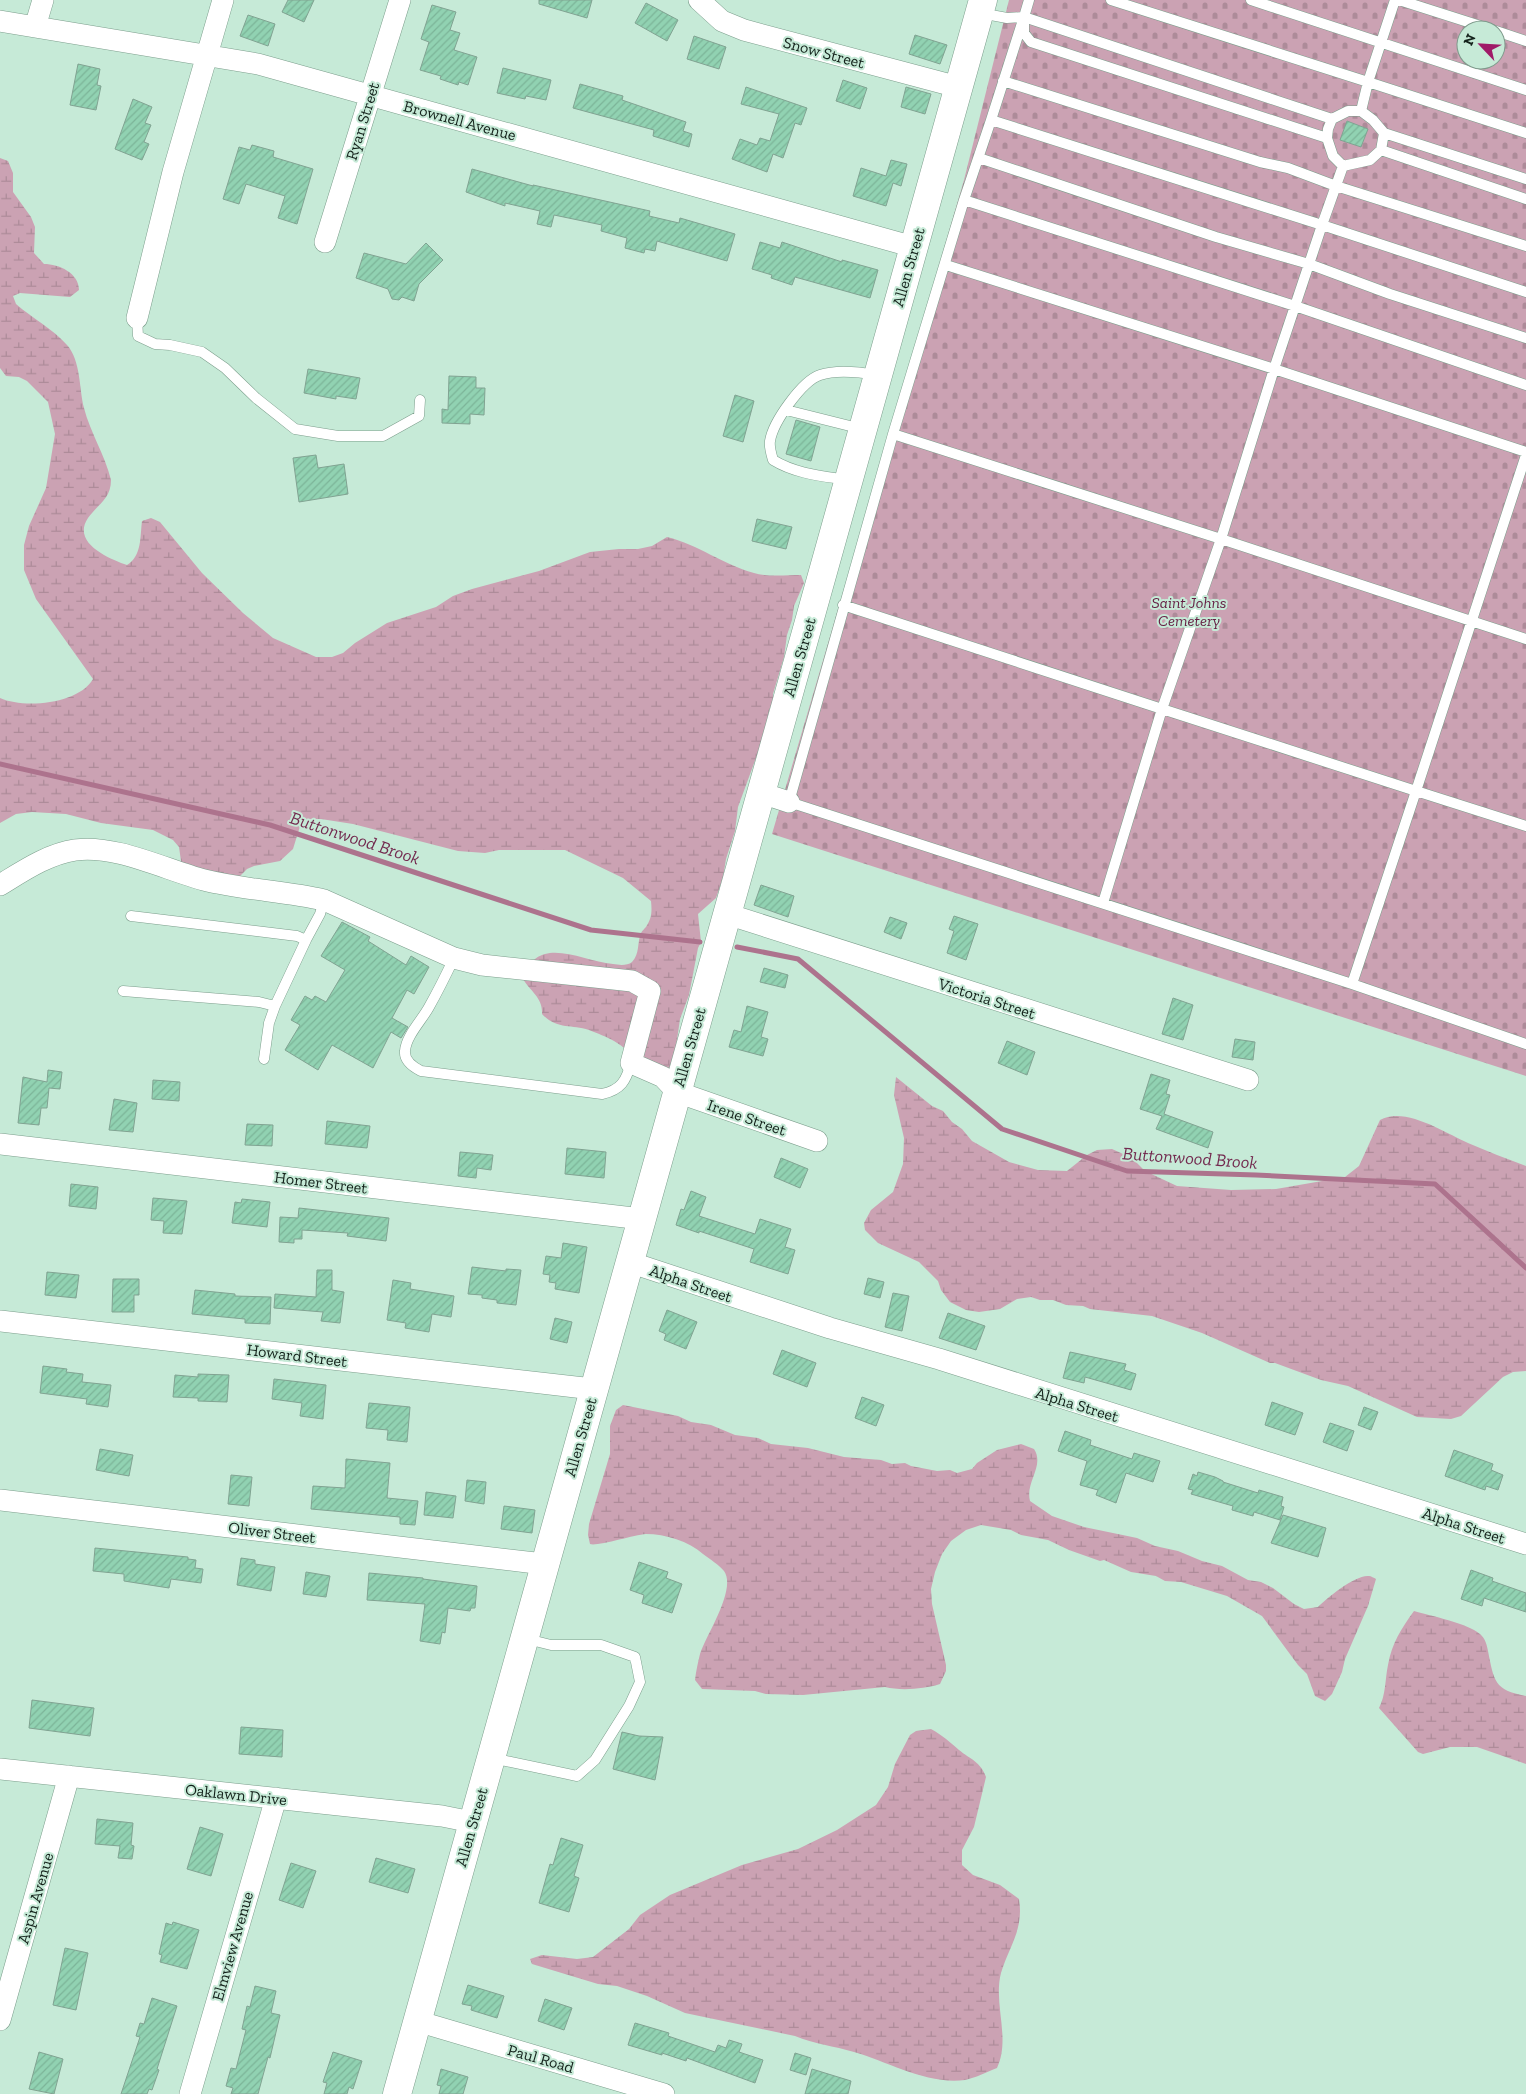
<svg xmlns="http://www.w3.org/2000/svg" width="1526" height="2094" viewBox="0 0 1526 2094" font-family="'Zilla Slab',serif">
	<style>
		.wetland { fill: url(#wetland-marsh) }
		.cemetery { fill: url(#cemetery-stones); fill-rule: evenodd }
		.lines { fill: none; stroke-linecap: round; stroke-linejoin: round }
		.stream { stroke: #ad738d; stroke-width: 5 }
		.building { fill: url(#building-hatch); stroke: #81a392 }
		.lane-casing { stroke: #7c9e8c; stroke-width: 11 }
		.street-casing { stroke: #7c9e8c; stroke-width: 22 }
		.secondary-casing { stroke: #7c9e8c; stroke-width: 29 }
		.lane { stroke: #fff; stroke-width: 10 }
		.street { stroke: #fff; stroke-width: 21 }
		.secondary { stroke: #fff; stroke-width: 28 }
		.labels { text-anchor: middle; stroke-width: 4; stroke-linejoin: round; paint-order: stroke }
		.street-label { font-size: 16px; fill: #13211a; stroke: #c6ead7 }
		.park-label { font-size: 16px; font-style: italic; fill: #651d43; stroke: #c6ead7 }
		.water-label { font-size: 18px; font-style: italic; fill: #732a4f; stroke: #c6ead7 }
	</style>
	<defs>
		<pattern id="wetland-marsh" width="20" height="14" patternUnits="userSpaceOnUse" patternTransform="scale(1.25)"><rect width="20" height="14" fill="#cba2b3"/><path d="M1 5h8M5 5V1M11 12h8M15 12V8" fill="none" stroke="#ad8b99"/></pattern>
		<pattern id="cemetery-stones" width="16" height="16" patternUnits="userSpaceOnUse" patternTransform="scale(1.25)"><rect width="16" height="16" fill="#cba2b3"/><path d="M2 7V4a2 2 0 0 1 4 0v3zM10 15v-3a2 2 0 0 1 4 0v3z" fill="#ad8b99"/></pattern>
		<pattern id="building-hatch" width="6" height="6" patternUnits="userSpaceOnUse" patternTransform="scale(1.25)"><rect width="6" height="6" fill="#91d2b2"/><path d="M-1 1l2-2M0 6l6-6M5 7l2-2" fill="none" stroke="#7cb498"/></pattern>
	</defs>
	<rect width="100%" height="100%" fill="#c6ead7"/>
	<path class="wetland" d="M0 158 8 161 13 173V192L31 217 35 227 34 253 44 264C59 264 79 273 79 290L70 297 20 293 13 296 16 304C32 318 53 329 67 345 81 361 79 388 84 408 90 432 105 455 111 480 111 499 98 504 88 518 71 543 110 559 127 565 142 556 140 537 142 521L151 518 160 522 202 573 243 613 273 638 316 657H332L343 653 355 643 387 623 436 607 453 596 472 589 539 571 590 552 619 549H638L652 546 667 537C699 545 722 564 754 573 768 577 786 575 801 575L804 583 794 606 792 620 787 635 784 657 773 694V702L769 711 767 728 738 807 735 831 726 859 723 878 716 898 698 914 701 942 698 948 689 995 680 1019 674 1061 663 1082C647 1068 632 1052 614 1041 607 1037 597 1033 589 1030 571 1024 557 1030 542 1014 543 998 531 992 523 979 537 933 580 961 613 964 619 965 627 966 632 962 640 954 637 942 641 933 642 931 645 928 646 927 652 918 652 911 651 901L623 878 565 850H499L485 853 458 851 353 824 321 819H311L301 823 293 849 280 861 254 866 247 869 235 881 182 868 179 847 173 840 153 830 101 823 66 814 32 812 16 814 0 823V698C24 709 79 704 93 679L36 599 24 570V545L29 526 46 488 55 434 48 402 27 381 19 377 6 376 0 368Z
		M896 1077 932 1106 943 1111 952 1122 962 1129 972 1141 1009 1162 1038 1170 1067 1171 1087 1155 1097 1150 1112 1149 1132 1158 1145 1171 1177 1186 1231 1190 1276 1189 1345 1177 1359 1166 1380 1120C1405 1106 1445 1133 1468 1143 1487 1151 1507 1159 1526 1166V1371L1513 1372 1503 1377 1461 1416 1451 1419 1417 1417 1348 1386 1321 1380 1275 1363H1270L1202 1333 1152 1316 1090 1309 1083 1306 1066 1305 1053 1300H1040L1031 1297 1017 1299 1000 1309 979 1312 966 1310 950 1302 941 1290 938 1281 919 1262 878 1243 865 1230 864 1223 871 1210 893 1192 903 1164 904 1138 894 1095Z
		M623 1405 678 1416 691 1422 711 1425 735 1435 758 1438 771 1444 808 1448 844 1457 881 1460 892 1464 905 1463 911 1466 937 1471 950 1470 957 1473 972 1469 977 1463 997 1450 1021 1444 1034 1449C1045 1466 1025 1482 1030 1501L1052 1516 1084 1527 1137 1538 1155 1546 1178 1551 1202 1561 1222 1566 1248 1580 1261 1582 1273 1588 1294 1604 1304 1609 1318 1607C1327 1598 1356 1574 1369 1576 1371 1576 1374 1578 1376 1579L1368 1606 1345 1659 1342 1672 1332 1694 1325 1701 1315 1696 1307 1674 1298 1665 1262 1616 1227 1596 1181 1582 1165 1581 1156 1576 1131 1572 1104 1560 1100 1561 1069 1550 1048 1540 1021 1535 1011 1530 981 1525 966 1530 951 1541 942 1554 935 1572 931 1589 932 1604 946 1665V1671L940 1684C924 1689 901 1691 885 1687L803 1695 766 1694 755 1691 702 1689 695 1680C696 1671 698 1662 700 1654 706 1635 737 1589 724 1571 719 1565 710 1559 703 1554 689 1541 665 1534 646 1534 633 1535 596 1547 590 1544L588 1535 589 1524 610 1454V1426L616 1410Z
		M1414 1611C1431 1616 1467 1623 1480 1634 1485 1638 1487 1645 1488 1651 1494 1681 1494 1690 1526 1696V1764L1477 1747H1450L1423 1754 1418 1752 1379 1708C1386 1695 1385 1679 1388 1665 1392 1643 1401 1629 1414 1611Z
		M931 1729C942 1735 950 1742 959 1750 970 1759 981 1762 986 1777L974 1827 962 1850V1865L973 1875 1000 1885 1019 1899C1024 1930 1009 1946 1001 1973 993 2004 1011 2038 997 2068 987 2072 975 2078 965 2080 927 2085 889 2062 854 2052 834 2046 814 2044 795 2036L685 2013 647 1996 617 1986 598 1984 532 1964 530 1959 542 1955 577 1959 593 1957 629 1929 640 1915 670 1895 742 1865 798 1849 837 1830 876 1805 888 1787 895 1764 910 1735 916 1731Z"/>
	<path class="cemetery" d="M1009 0H1526V1076L772 834 964 180ZM1466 30H1496V60H1466Z"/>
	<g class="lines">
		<path class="stream" d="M0 764 270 825 591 930 700 942
			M737 947 798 959 1002 1129 1127 1171 1256 1175 1435 1184 1526 1268"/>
	</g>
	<path class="building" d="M288 0H314L304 22 282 12Z
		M539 0H592L587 18 539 4Z
		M646 3 678 20 667 41 635 23Z
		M432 5 456 12 450 30 460 33 454 50 477 57 468 85 459 82 458 85 440 79 441 76 420 70 429 42 421 39Z
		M248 15 275 24 268 46 240 36Z
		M915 35 947 45 940 64 909 54Z
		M694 36 726 47 719 69 687 59Z
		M78 64 100 69 97 85 101 86 96 110 70 105Z
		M503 68 551 80 546 100 526 96 525 99 497 93Z
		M843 80 867 88 860 109 836 101Z
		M580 84 623 96 622 100 686 122 683 131 692 134 689 147 653 136 654 130 573 108Z
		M746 87 807 108 801 125 795 123 783 158 773 154 767 172 732 159 740 139 757 145 760 138 770 141 779 114 741 104Z
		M906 87 931 94 925 114 901 107Z
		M133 99 152 107 145 123 151 125 144 142 149 144 142 160 115 149Z
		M1347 121 1368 129 1361 147 1340 140Z
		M252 145 274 151 273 157 313 169 297 224 278 218 285 196 246 184 239 204 223 199 239 147 250 150Z
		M891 160 907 164 901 186 893 183 886 206 853 196 861 168 886 176Z
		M472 169 533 186V185L650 211 649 216 679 223 680 218 735 234 727 261 657 241 655 251 645 249 644 253 625 248 627 238 601 231 602 225 554 215 551 227 537 224 540 211 505 203V206L466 192Z
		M760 242 780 248 782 242 842 262V260L878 270 870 298 795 277 792 285 771 278 772 275 752 269Z
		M426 243 443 260 419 284 414 301 402 297 399 300 392 299 388 289 356 278 364 253 406 264Z
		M308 369 360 378 356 399 336 396V399L304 393Z
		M449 376 476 377V388H485L484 415 470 414V424L442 423V409L448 410Z
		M735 395 754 401 743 442 723 436Z
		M796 420 820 427 811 461 786 454Z
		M316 455 318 468 344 464 348 494 299 502 293 458Z
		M757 519 792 527 786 549 752 541Z
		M761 885 794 896 788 917 754 905Z
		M954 916 978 924 966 960 947 953 954 931 949 929Z
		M890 917 907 923 901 939 884 932Z
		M342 922 370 937 368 941 406 965 411 956 429 967 414 994 407 990 392 1018 408 1027 401 1038 391 1032 373 1068 332 1045 318 1070 285 1050 300 1025 291 1020 305 996 312 1000 315 996 326 1002 345 970 321 956Z
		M764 968 788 975 785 988 760 982Z
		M1173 998 1193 1005 1183 1040 1162 1034Z
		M747 1006 768 1012 761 1037 768 1039 763 1056 729 1047 734 1030 741 1032Z
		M1235 1039 1255 1042 1253 1060 1232 1057Z
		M1007 1041 1035 1052 1027 1075 998 1063Z
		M48 1070 62 1072 60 1089 49 1088 47 1108H41L39 1125 18 1123 23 1077 47 1082Z
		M1151 1074 1170 1080 1166 1094 1170 1095 1164 1114 1213 1132 1208 1148 1156 1129 1162 1116 1140 1109Z
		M153 1080 180 1082 179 1101 152 1099Z
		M114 1099 137 1103 133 1132 109 1130Z
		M327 1121 370 1126 367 1148 325 1144Z
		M247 1124 273 1125 272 1146 245 1145Z
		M567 1148 606 1152 604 1178 565 1174Z
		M460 1152 493 1155 491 1170 477 1168 476 1178 458 1176Z
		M781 1158 808 1169 800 1188 774 1177Z
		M71 1184 98 1187 96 1209 69 1206Z
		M691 1191 706 1197 699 1216 755 1234 760 1219 791 1229 785 1247 795 1250 788 1274 750 1262 754 1249 699 1231V1233L676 1225 681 1209 684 1210Z
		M153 1198 187 1201 182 1234 163 1233 164 1221 151 1220Z
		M242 1199 270 1202 267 1227 232 1223 235 1202 241 1203Z
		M299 1208 389 1218 386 1241 347 1236 348 1233 302 1230V1239H294V1243L279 1242 280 1217 298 1218Z
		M563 1243 587 1247 579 1293 555 1289 556 1283 549 1282 550 1275 543 1274 546 1256 561 1258Z
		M472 1267 506 1271V1269L521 1270 516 1305 497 1303V1300L482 1298V1295L468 1294Z
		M317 1270H332V1290L344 1292 340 1323 321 1321 323 1312 274 1308 275 1294 316 1297Z
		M47 1272 79 1275 76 1298 45 1295Z
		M868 1278 884 1282 880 1298 864 1294Z
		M113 1279H139V1295H134V1312H112Z
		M393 1280 411 1283 410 1289 454 1296 451 1317 432 1314 429 1332 405 1328 406 1323 387 1320Z
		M195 1290 235 1294V1296L271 1297 270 1324 245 1323V1319L192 1314Z
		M893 1293 909 1296 902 1331 885 1327Z
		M667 1310 697 1322 686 1349 664 1340 666 1334 659 1331Z
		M948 1313 985 1326 976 1350 939 1338Z
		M555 1318 572 1322 567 1343 550 1339Z
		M782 1350 816 1363 807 1387 773 1374Z
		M1070 1352 1126 1364 1124 1370 1136 1374 1131 1390 1085 1377 1084 1383 1063 1378Z
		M43 1366 67 1369 66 1372 83 1374 82 1382 111 1385 108 1407 86 1404 87 1399 40 1393Z
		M198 1374 229 1375 227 1402 198 1401V1398L173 1397 175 1375 198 1377Z
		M274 1379 326 1385 323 1419 300 1416 302 1403 272 1399Z
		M862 1397 884 1405 876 1426 855 1418Z
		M1272 1402 1303 1413 1295 1435 1265 1425Z
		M369 1403 410 1407 407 1442 387 1440 388 1430 366 1428Z
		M1364 1407 1378 1412 1371 1430 1358 1425Z
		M1330 1423 1354 1431 1347 1451 1323 1442Z
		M1065 1431 1091 1440 1090 1445 1132 1459 1134 1453 1160 1461 1153 1482 1126 1473 1116 1503 1096 1495 1098 1490 1080 1485 1087 1461 1058 1451Z
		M100 1449 133 1455 129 1476 96 1470Z
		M1454 1450 1493 1464 1491 1470 1503 1475 1498 1490 1486 1486 1485 1490 1445 1476Z
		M346 1459 390 1463 387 1498 418 1501 415 1525 400 1524V1517L311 1509 313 1486 345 1488Z
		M1198 1472 1215 1477 1223 1481V1482L1258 1493 1259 1490 1283 1497 1281 1506 1284 1507 1280 1520 1254 1512 1253 1516 1232 1510 1233 1506 1191 1494 1193 1490 1188 1489 1193 1474 1197 1476Z
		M231 1475 252 1477 249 1506 228 1504Z
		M467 1480 486 1482 484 1504 465 1501Z
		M426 1492 456 1496 453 1518 424 1515Z
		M504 1506 535 1510 532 1533 501 1529Z
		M1283 1515 1326 1528 1318 1557 1271 1543Z
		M95 1548 188 1557V1559L196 1560 195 1568 203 1569 201 1583 171 1579 169 1588 124 1581V1574L93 1571Z
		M241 1558 255 1560V1564L275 1567 271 1591 237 1585Z
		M639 1562 668 1572 666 1578 682 1584 672 1613 642 1603 644 1595 630 1590Z
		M1471 1570 1493 1578 1492 1581 1526 1593V1612L1484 1598 1482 1606 1461 1599Z
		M306 1572 330 1576 326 1597 303 1594Z
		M369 1573 423 1578V1579L477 1586 475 1608H471L470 1611 448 1608 445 1633 442 1632 440 1644 420 1641 425 1604 367 1600Z
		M32 1700 94 1708 90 1736 29 1728Z
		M241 1727 283 1730 282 1757 239 1754Z
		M622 1732 639 1736 663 1737 655 1780 613 1769Z
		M97 1819 133 1823 131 1845 134 1846 132 1859 118 1858 120 1846 95 1844Z
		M200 1827 223 1834 211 1876 187 1869Z
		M561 1838 583 1845 574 1876 579 1878 569 1912 539 1903 550 1864 553 1865Z
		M376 1858 415 1869 408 1893 369 1882Z
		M291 1863 316 1871 303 1908 279 1900Z
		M173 1922 199 1930 187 1969 160 1962 162 1955 159 1954 166 1923 172 1925Z
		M65 1948 88 1953 76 2010 53 2005Z
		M468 1985 504 1996 497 2018 471 2010 472 2006 462 2004Z
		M255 1986 276 1991 271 2013 280 2015 270 2058 268 2057 258 2094H231L233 2088 226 2086 231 2068 236 2069 246 2030 242 2029 247 2006 250 2007Z
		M152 1998 177 2006 157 2069 159 2070 152 2090 149 2089 147 2094H121L140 2037 136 2036 140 2023 144 2024Z
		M545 1999 572 2008 564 2030 538 2021Z
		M635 2023 669 2033 668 2036 715 2052 718 2045 726 2048 729 2040 742 2044 739 2052 763 2060 755 2083 687 2058 686 2061 662 2053V2055L628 2045Z
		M39 2052 63 2059 54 2094 29 2089Z
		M333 2052 362 2061 353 2089 349 2087 347 2094H324L327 2083 323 2082Z
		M795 2053 811 2058 806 2075 790 2070Z
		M441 2069 468 2077 463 2094H439L441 2086 437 2085Z
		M812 2069 851 2081 848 2094H805Z"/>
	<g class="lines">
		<defs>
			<path id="lane" d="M1251 0 1526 90
				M1395 0 1368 82 1526 133
				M1399 0 1493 30
				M980 13 1007 18 1024 17 1029 0
				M1024 17V33L1031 42 1327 138 1333 156 1343 166 1370 160 1381 150 1384 133 1373 120 1361 111 1368 82 1111 0
				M1024 17 1332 119 1328 129 1327 138
				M1022 23 991 120 1322 225 1343 166
				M1496 31 1526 41
				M1003 81 1260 162 1288 168 1336 186 1526 246
				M1332 119 1348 111H1361
				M1384 133 1526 179
				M1381 150 1526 199
				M964 200 991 120
				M946 265 1274 369 1309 264 1216 237 979 158
				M1526 292 1322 225 1309 264 1390 294 1526 338
				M137 318 138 336 155 344 170 345 202 352 225 368 256 398 295 429 338 436H383L419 416 420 400
				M1526 385 1295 306 964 200 893 434 789 802 1352 984 1526 1044
				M786 410 862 429
				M1526 452 1274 369 1221 539 1526 639
				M1526 455 1416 791 1526 826
				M848 480C822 476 796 474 773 460 771 453 769 447 770 441 773 422 802 381 820 375 837 369 860 372 877 375
				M843 605 1162 709 1221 539 893 434
				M1103 903 1162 709 1416 791 1352 984
				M131 916 297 936 306 940 320 914 324 900
				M454 958C446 975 438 991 429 1007 422 1020 406 1036 405 1051 404 1061 413 1067 421 1071L602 1094C621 1090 626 1081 631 1063
				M123 991 259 1002 275 1006
				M264 1059 269 1023 275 1006 306 940
				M492 1758 577 1776 595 1760 629 1706 640 1682 635 1657 601 1645H551L527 1639"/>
			<path id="street" d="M699 0 722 21 744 30 958 87
				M0 21 258 64 914 247
				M35 27 43 0
				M325 242 400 0
				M137 318 173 172 223 0
				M761 793 789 802
				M0 885C23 871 48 854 75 850 115 844 166 870 204 880 244 890 285 891 324 900L454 958 482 965 632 981 650 991 631 1063 663 1077 677 1092 817 1141
				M727 914 1248 1080
				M0 1144 642 1219
				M629 1262 830 1328 939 1359 1526 1544
				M0 1321 593 1389
				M0 1500 544 1564
				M0 1769 442 1816 472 1822
				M0 2020 69 1776
				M417 2021 664 2094
				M190 2094 276 1798"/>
			<path id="secondary" d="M397 2094 983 0"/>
		</defs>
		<use href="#lane" class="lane-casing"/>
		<use href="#street" class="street-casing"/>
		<use href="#secondary" class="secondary-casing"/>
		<use href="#lane" class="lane"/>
		<use href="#street" class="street"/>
		<use href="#secondary" class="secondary"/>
	</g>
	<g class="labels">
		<g class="street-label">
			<text transform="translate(824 52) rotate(15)" y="6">Snow Street</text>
			<text transform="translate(460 120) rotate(15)" y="6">Brownell Avenue</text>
			<text transform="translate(362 121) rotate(-73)" y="6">Ryan Street</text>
			<text transform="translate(908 267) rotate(-74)" y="6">Allen Street</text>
			<text transform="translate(799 657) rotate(-74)" y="6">Allen Street</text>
			<text transform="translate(987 998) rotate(18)" y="6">Victoria Street</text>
			<text transform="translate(689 1047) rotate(-74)" y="6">Allen Street</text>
			<text transform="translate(747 1117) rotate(19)" y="6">Irene Street</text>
			<text transform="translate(321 1182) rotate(7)" y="6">Homer Street</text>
			<text transform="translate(691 1283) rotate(19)" y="6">Alpha Street</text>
			<text transform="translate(297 1355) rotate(7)" y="6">Howard Street</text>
			<text transform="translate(1077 1404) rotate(17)" y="6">Alpha Street</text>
			<text transform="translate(580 1437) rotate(-74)" y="6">Allen Street</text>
			<text transform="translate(1464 1525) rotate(18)" y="6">Alpha Street</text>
			<text transform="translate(272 1532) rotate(7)" y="6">Oliver Street</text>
			<text transform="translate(236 1794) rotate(6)" y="6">Oaklawn Drive</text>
			<text transform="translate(471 1827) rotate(-74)" y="6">Allen Street</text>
			<text transform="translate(35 1898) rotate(-74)" y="6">Aspin Avenue</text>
			<text transform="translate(232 1946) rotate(-74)" y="6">Elmview Avenue</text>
			<text transform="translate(541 2058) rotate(16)" y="6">Paul Road</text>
		</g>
		<g class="park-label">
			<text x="1189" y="608">Saint Johns<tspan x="1189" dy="18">Cemetery</tspan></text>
		</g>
		<g class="water-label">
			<text transform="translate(355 838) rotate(18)" y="6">Buttonwood Brook</text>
			<text transform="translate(1190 1158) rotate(4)" y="6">Buttonwood Brook</text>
		</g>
	</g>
	<g transform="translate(1481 45) rotate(295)"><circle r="24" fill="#c6ead7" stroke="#7e9a8b"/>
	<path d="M0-4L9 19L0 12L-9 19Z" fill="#a01a68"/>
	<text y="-8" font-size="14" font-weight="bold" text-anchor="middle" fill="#13211a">N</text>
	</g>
</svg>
